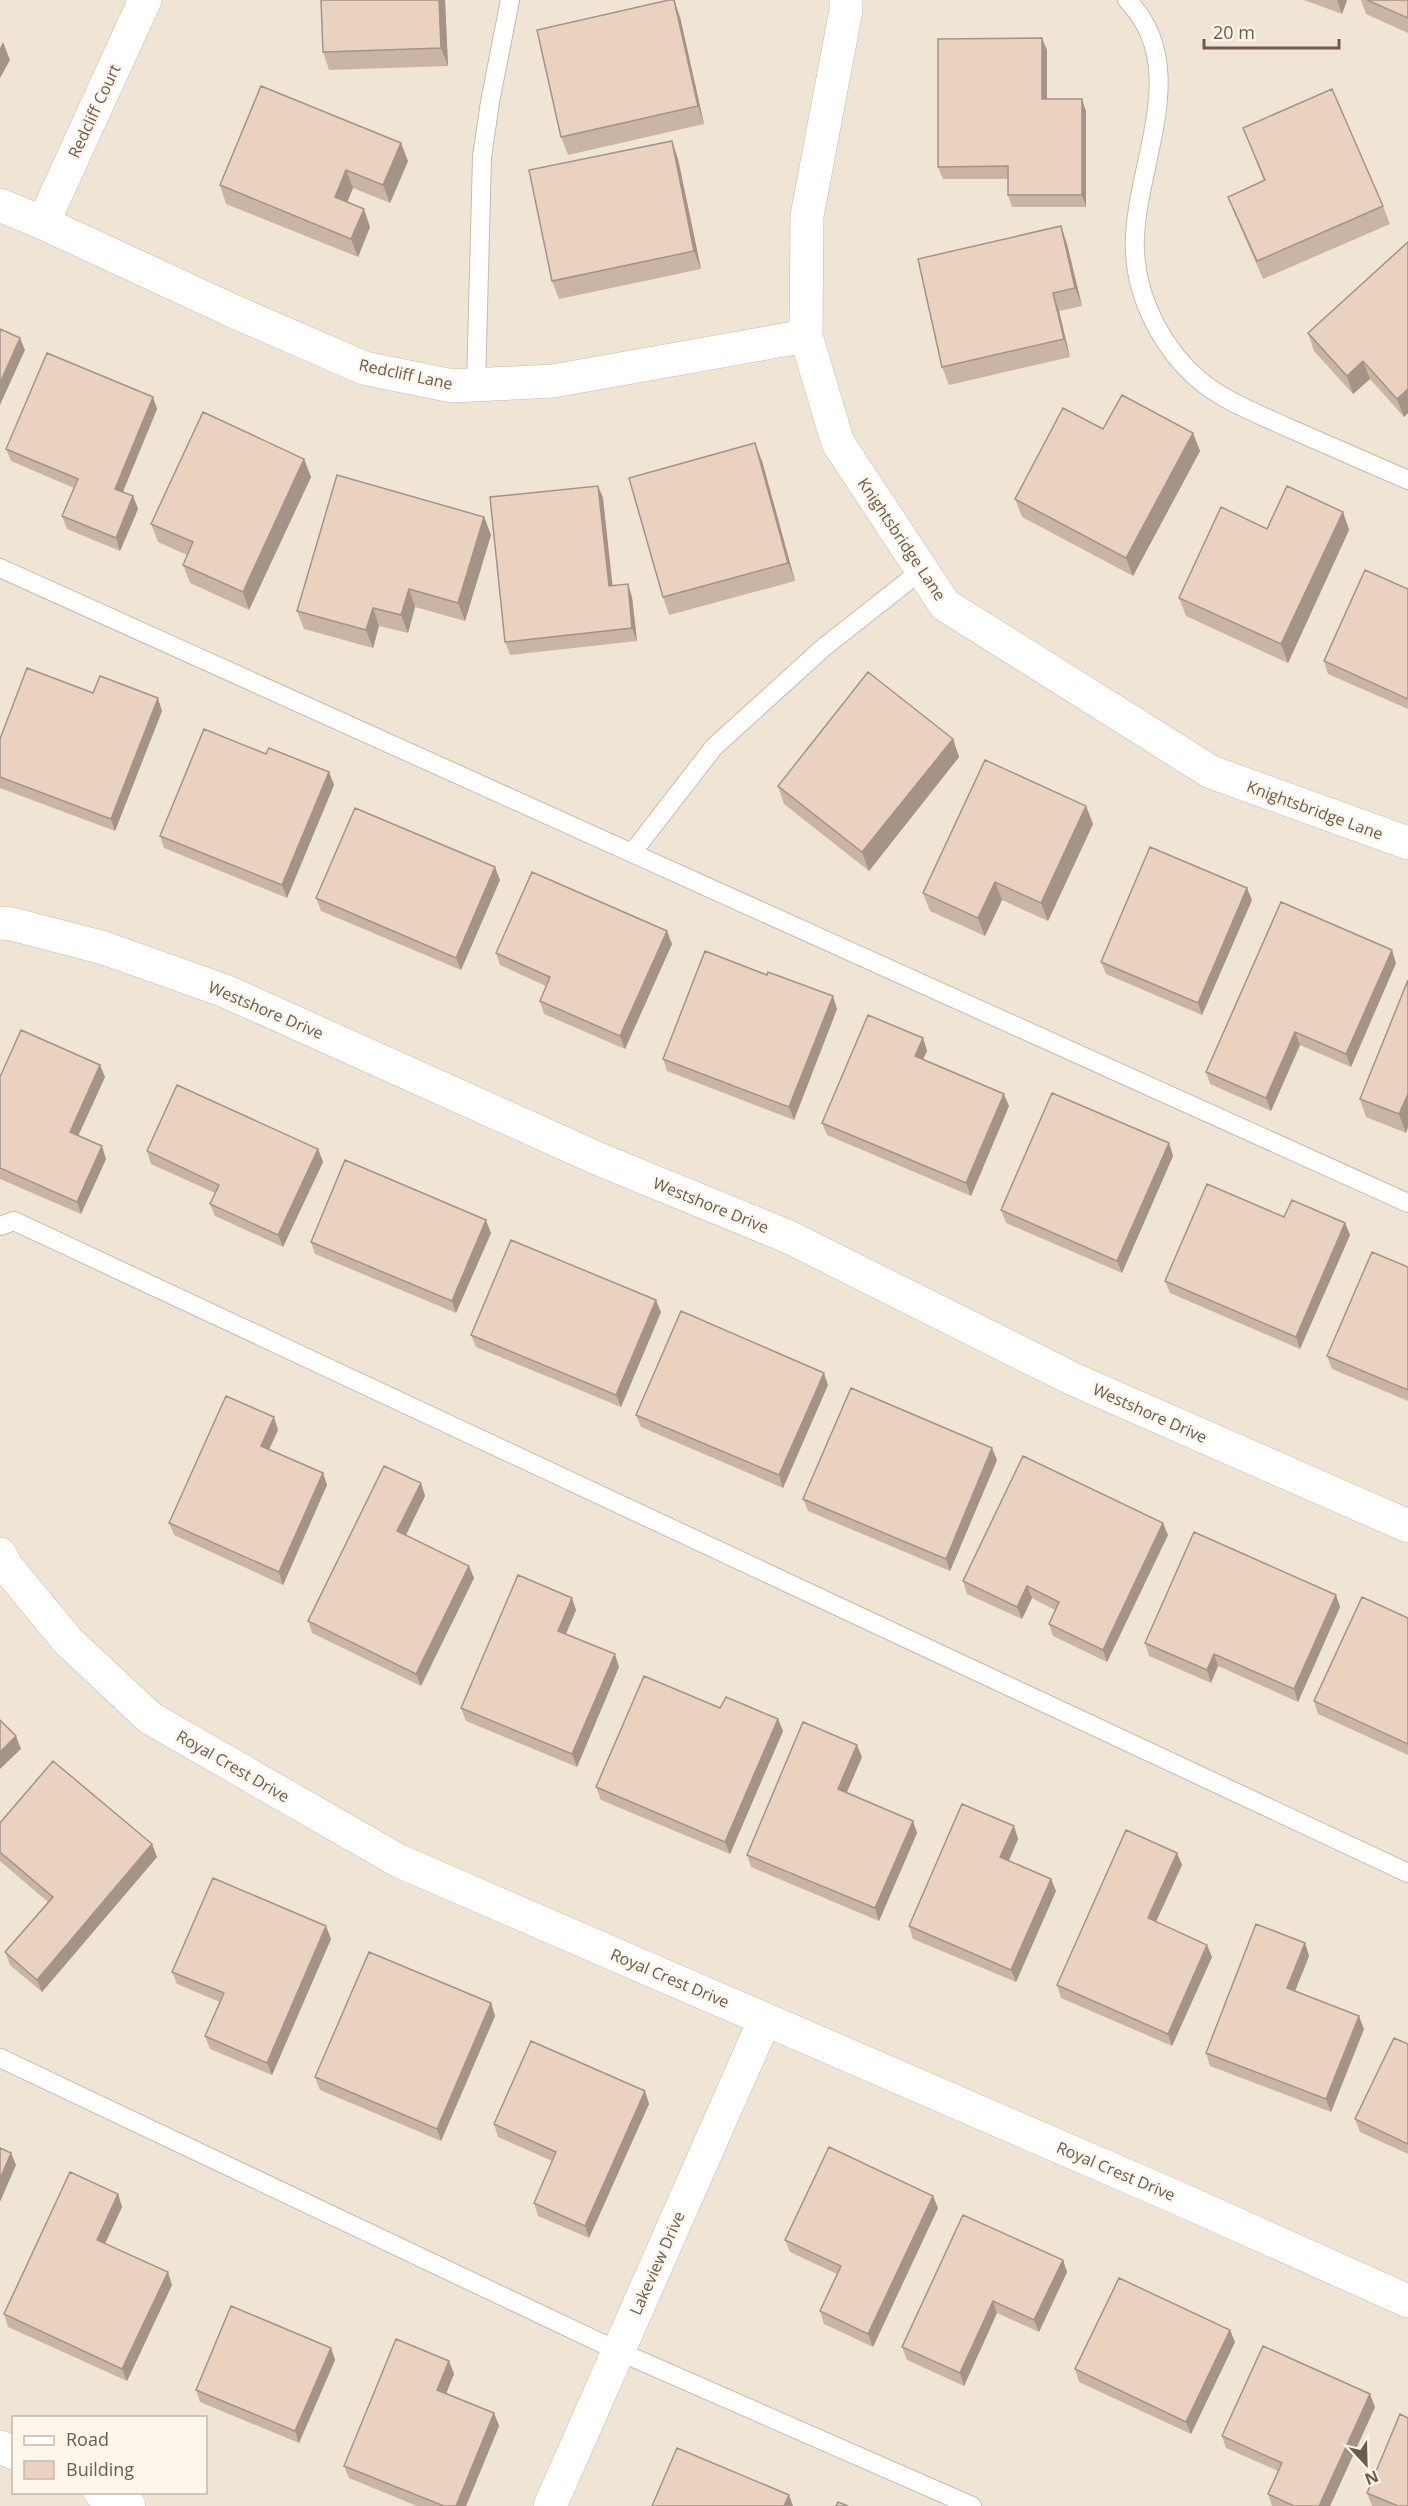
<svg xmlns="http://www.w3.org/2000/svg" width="1408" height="2506" viewBox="0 0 1408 2506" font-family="'Open Sans',sans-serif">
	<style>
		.residential { fill: #f0e4d4; fill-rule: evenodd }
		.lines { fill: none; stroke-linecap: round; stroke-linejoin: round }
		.service-casing { stroke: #c8baad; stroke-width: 20 }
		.minor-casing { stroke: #c8baad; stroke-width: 34 }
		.service { stroke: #fff; stroke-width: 18 }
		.minor { stroke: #fff; stroke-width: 33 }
		.wall { fill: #cab5a5 }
		.shaded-wall { fill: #a49386 }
		.building { fill: #ebd2c0; stroke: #a49386; stroke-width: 1.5 }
		.labels { text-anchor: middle; stroke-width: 4.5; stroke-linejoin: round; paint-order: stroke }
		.street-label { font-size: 16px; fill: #6e5a4e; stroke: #fcf6eb }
	</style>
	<rect width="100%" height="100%" fill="#f9f2e5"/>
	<path class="residential" d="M0 0H1408V2506H0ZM14 2418H206V2492H14Z"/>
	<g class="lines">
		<defs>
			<path id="service" d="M1127 0C1196 70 1130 172 1135 254 1138 301 1163 349 1199 380 1227 403 1259 414 1291 429 1330 446 1369 463 1408 480
				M476 385 482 157 490 102 510 0
				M0 568 1408 1203
				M632 853 714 747 823 648 922 570
				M0 1226 14 1221 1408 1873
				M0 2058 618 2351 972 2506"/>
			<path id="minor" d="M846 0V10L807 216 806 336 838 443 945 605 1211 772 1408 843
				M0 205 43 223 233 311 364 368 452 386 553 381 806 336
				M43 223 145 0
				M0 923 12 924 104 948 225 991 601 1160 789 1237 1075 1380 1408 1526
				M0 1554 7 1567 68 1641 150 1718 399 1861 1171 2195 1408 2301
				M0 2447 14 2453
				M100 2492 129 2506
				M550 2506 765 2019"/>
		</defs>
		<use href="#service" class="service-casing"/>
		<use href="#minor" class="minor-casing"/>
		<use href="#service" class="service"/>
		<use href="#minor" class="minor"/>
	</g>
	<path class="wall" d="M445 0 448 66 329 70 323 52Z
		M1304 0H1347L1342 14Z
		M1361 0H1408V33L1366 14Z
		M680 17 704 124 568 155 561 137Z
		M1047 50V99L1086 111V207H1012L1008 195V179H943L938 167Z
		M1243 128 1383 206 1390 224 1263 279 1235 215 1228 197 1264 181Z
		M678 159 701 269 559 299 552 281Z
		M408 161 390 203 353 188 347 202 370 227 358 257 226 204 220 185Z
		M1061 226 1067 244 1082 306 1059 311 1070 357 949 385 942 367Z
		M1408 242V413L1404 417 1370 379 1353 394 1314 351 1308 333Z
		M153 397 157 409 123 492 133 496 138 509 120 551 67 529 62 516 74 488 11 461 6 449Z
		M1193 433 1200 451 1133 576 1022 517 1015 499Z
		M304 459 311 477 249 610 190 583 183 565 187 555 158 542 151 524Z
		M762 461 795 581 669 615 663 597Z
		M598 486 603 498 612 586 632 597 637 641 510 655 505 642Z
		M1343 512 1349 530 1288 663 1186 616 1179 598 1267 529Z
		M484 517 491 535 465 621 415 607 408 633 379 626 373 648 304 629 297 611Z
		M1408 589V709L1328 674 1324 661Z
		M162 711 115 831 0 788V739Z
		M953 739 959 757 869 871 784 804 778 786Z
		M266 754 329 772 334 785 287 898 164 848 160 836Z
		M1086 806 1093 824 1048 921 1002 900 985 936 930 911 923 893Z
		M500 880 461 970 321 911 316 898Z
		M1252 900 1202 1015 1106 974 1101 962Z
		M672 944 625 1049 544 1014 540 1001 546 986 500 965 496 953Z
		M1396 963 1351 1067 1300 1045 1271 1111 1210 1084 1206 1072Z
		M1408 980V1127L1406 1133 1366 1117 1360 1099Z
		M837 1009 794 1120 667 1071 663 1059Z
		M923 1038 927 1051 923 1059 1009 1106 971 1196 827 1135 822 1123Z
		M0 1077H105L78 1136 106 1159 81 1214 0 1179Z
		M1169 1143 1173 1156 1122 1273 1006 1223 1001 1210Z
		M318 1149 323 1162 283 1247 215 1216 210 1204 215 1193 151 1164 147 1151Z
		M1284 1217 1345 1223 1350 1235 1300 1349 1170 1293 1165 1281Z
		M491 1233 456 1313 315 1254 311 1242Z
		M1408 1267V1401L1332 1369 1327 1356Z
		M661 1312 621 1407 476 1347 471 1335Z
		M828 1385 783 1488 641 1427 636 1415Z
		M278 1430 269 1449 323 1473 327 1485 283 1585 174 1535 169 1523Z
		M997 1460 950 1571 808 1511 803 1499Z
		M421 1483 425 1496 406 1535 469 1566 474 1578 421 1686 312 1633 308 1621Z
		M1168 1535 1107 1662 1053 1636 1049 1624 1055 1610 1032 1598 1022 1619 967 1594 963 1581Z
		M1336 1595 1340 1607 1298 1702 1218 1666 1211 1683 1149 1656 1145 1643Z
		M576 1610 566 1634 619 1667 577 1767 466 1721 461 1708Z
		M1408 1618V1755L1318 1714 1314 1701Z
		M720 1708 778 1719 783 1731 730 1854 601 1800 596 1787Z
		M862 1757 847 1792 913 1821 917 1833 879 1921 751 1867 747 1855Z
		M0 1823 157 1857 42 1992 10 1965 5 1952 48 1902 0 1861Z
		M1014 1826 1018 1839 1009 1861 1051 1879 1056 1891 1016 1982 913 1939 909 1926Z
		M1177 1853 1182 1865 1156 1922 1212 1957 1172 2046 1061 1998 1057 1985Z
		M326 1926 331 1939 272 2075 210 2049 205 2036 220 2002 177 1984 172 1972Z
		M1305 1943 1309 1956 1295 1991 1364 2029 1331 2112 1210 2066 1206 2053Z
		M491 2003 495 2016 441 2141 320 2090 315 2077Z
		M1408 2044V2154L1360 2132 1355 2119Z
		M645 2091 649 2104 589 2238 538 2216 534 2203 552 2161 498 2137 494 2124Z
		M118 2194 122 2207 105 2244 172 2285 127 2381 8 2327 4 2314Z
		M938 2208 873 2347 824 2324 820 2311 837 2274 790 2252 785 2240Z
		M1063 2260 1067 2272 1039 2332 997 2313 964 2386 907 2360 902 2347Z
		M1235 2342 1191 2434 1079 2382 1075 2369Z
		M331 2348 335 2360 299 2443 200 2402 196 2390Z
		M449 2361 454 2374 446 2394 494 2413 499 2426 466 2506H417L349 2478 344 2466Z
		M1375 2407 1330 2506H1272L1268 2494 1278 2471 1226 2448 1222 2436Z
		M1367 2493 1408 2506H1372Z"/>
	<path class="shaded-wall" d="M439 0H445L448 66 441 48Z
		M674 0 680 17 704 124 698 106Z
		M1337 0H1347L1342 14Z
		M1042 38 1047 50V111L1042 99Z
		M3 42 10 60 0 78V48Z
		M1082 99 1086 111V207L1082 195Z
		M672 141 678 159 701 269 694 251Z
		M401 143 408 161 390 203 383 185Z
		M346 170 353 188 342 215 335 197Z
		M364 209 370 227 358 257 351 239Z
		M1061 226 1067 244 1082 306 1075 288Z
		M1053 293 1059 311 1070 357 1064 339Z
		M20 338 25 350 0 405V383Z
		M1363 361 1370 379 1353 394 1347 376Z
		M1408 389V413L1404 417 1397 399Z
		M153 397 157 409 119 501 115 489Z
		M1193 433 1200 451 1133 576 1126 558Z
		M755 443 762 461 795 581 788 563Z
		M304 459 311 477 249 610 243 592Z
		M598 486 603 498 614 599 609 586Z
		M133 496 138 509 120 551 116 538Z
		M1343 512 1349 530 1288 663 1281 644Z
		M484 517 491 535 465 621 458 603Z
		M628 584 632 597 637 641 632 628Z
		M409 589 415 607 408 633 401 615Z
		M373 608 379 626 373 648 366 630Z
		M158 698 162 711 115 831 111 819Z
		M953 739 959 757 869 871 862 852Z
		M329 772 334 785 287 898 282 885Z
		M1086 806 1093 824 1048 921 1041 903Z
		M495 867 500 880 461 970 456 958Z
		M995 882 1002 900 985 936 978 918Z
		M1247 888 1252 900 1202 1015 1198 1003Z
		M667 931 672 944 625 1049 620 1036Z
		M1392 950 1396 963 1351 1067 1346 1054Z
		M833 996 837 1009 794 1120 789 1107Z
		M1295 1032 1300 1045 1271 1111 1266 1098Z
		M923 1038 927 1051 919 1068 915 1056Z
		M100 1065 105 1077 74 1145 70 1132Z
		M1004 1094 1009 1106 971 1196 966 1183Z
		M1408 1094V1127L1406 1133 1399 1114Z
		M1169 1143 1173 1156 1122 1273 1117 1261Z
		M102 1146 106 1159 81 1214 77 1202Z
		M318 1149 323 1162 283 1247 278 1235Z
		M486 1220 491 1233 456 1313 452 1301Z
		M1345 1223 1350 1235 1300 1349 1296 1337Z
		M656 1300 661 1312 621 1407 616 1395Z
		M824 1373 828 1385 783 1488 779 1475Z
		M274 1417 278 1430 265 1458 261 1446Z
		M992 1448 997 1460 950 1571 946 1559Z
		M323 1473 327 1485 283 1585 279 1572Z
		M421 1483 425 1496 402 1543 397 1531Z
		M1163 1523 1168 1535 1107 1662 1103 1650Z
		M469 1566 474 1578 421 1686 416 1674Z
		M1027 1586 1032 1598 1022 1619 1017 1607Z
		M1336 1595 1340 1607 1298 1702 1294 1689Z
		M572 1598 576 1610 562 1643 558 1631Z
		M615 1654 619 1667 577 1767 572 1754Z
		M1214 1654 1218 1666 1211 1683 1207 1670Z
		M778 1719 783 1731 730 1854 725 1842Z
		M16 1736 21 1749 0 1769V1752Z
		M857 1745 862 1757 843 1801 838 1789Z
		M913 1821 917 1833 879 1921 875 1908Z
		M1014 1826 1018 1839 1005 1869 1000 1857Z
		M152 1844 157 1857 42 1992 37 1980Z
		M1177 1853 1182 1865 1152 1930 1148 1918Z
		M1051 1879 1056 1891 1016 1982 1011 1970Z
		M326 1926 331 1939 272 2075 267 2063Z
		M1305 1943 1309 1956 1291 2001 1287 1988Z
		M1207 1945 1212 1957 1172 2046 1168 2034Z
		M491 2003 495 2016 441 2141 437 2129Z
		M1359 2016 1364 2029 1331 2112 1326 2099Z
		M645 2091 649 2104 589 2238 585 2226Z
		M11 2153 16 2165 0 2202V2179Z
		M118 2194 122 2207 101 2252 97 2240Z
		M933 2196 938 2208 873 2347 868 2334Z
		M1063 2260 1067 2272 1039 2332 1034 2320Z
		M168 2272 172 2285 127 2381 122 2369Z
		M993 2301 997 2313 964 2386 960 2373Z
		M1230 2330 1235 2342 1191 2434 1186 2422Z
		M331 2348 335 2360 299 2443 295 2431Z
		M449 2361 454 2374 442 2403 437 2390Z
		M1370 2394 1375 2407 1330 2506H1319Z
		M494 2413 499 2426 466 2506H456Z
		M789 2495 793 2506H784Z"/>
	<path class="building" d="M321 0H439L441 48 323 52Z
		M669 0H674L698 106 561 137 537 30Z
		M1367 0H1408V18Z
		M1042 38V99H1082V195H1008V166L938 167V39Z
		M261 86 401 143 383 185 346 170 335 197 364 209 351 239 220 185Z
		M1332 89 1383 206 1257 261 1228 197 1265 180 1243 128Z
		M672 141 694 251 552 281 529 170Z
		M1061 226 1075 288 1053 293 1064 339 942 367 918 259Z
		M1408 242V389L1397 399 1363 361 1347 376 1308 333Z
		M0 329 20 338 0 383Z
		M47 353 153 397 115 489 133 496 116 538 62 516 78 479 6 449Z
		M1122 395 1193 433 1126 558 1015 499 1063 408 1103 429Z
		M203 412 304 459 243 592 183 565 193 542 151 524Z
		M755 443 788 563 663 597 629 478Z
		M337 475 484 517 458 603 409 589 401 615 373 608 366 630 297 611Z
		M598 486 609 586 628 584 632 628 505 642 490 497Z
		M1287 486 1343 512 1281 644 1179 598 1221 507 1267 529Z
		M1365 570 1408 589V699L1324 661Z
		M27 668 93 693 100 676 158 698 111 819 0 777V739Z
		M868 672 953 739 862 852 778 786Z
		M204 729 266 754 269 748 329 772 282 885 160 836Z
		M985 760 1086 806 1041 903 995 882 978 918 923 893Z
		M355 808 495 867 456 958 316 898Z
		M1150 847 1247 888 1198 1003 1101 962Z
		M532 872 667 931 620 1036 540 1001 550 977 496 953Z
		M1281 902 1392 950 1346 1054 1295 1032 1266 1098 1206 1072Z
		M705 951 767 975 768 972 833 996 789 1107 663 1059Z
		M1408 980V1094L1399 1114 1360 1099Z
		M868 1015 923 1038 915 1056 1004 1094 966 1183 822 1123Z
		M21 1030 100 1065 70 1132 102 1146 77 1202 0 1168V1077Z
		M177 1085 318 1149 278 1235 210 1204 219 1185 147 1151Z
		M1052 1093 1169 1143 1117 1261 1001 1210Z
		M345 1160 486 1220 452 1301 311 1242Z
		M1207 1184 1284 1217 1292 1200 1345 1223 1296 1337 1165 1281Z
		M511 1240 656 1300 616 1395 471 1335Z
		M1372 1252 1408 1267V1390L1327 1356Z
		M681 1311 824 1373 779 1475 636 1415Z
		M851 1388 992 1448 946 1559 803 1499Z
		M226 1396 274 1417 261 1446 323 1473 279 1572 169 1523Z
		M1023 1456 1163 1523 1103 1650 1049 1624 1059 1602 1027 1586 1017 1607 963 1581Z
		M384 1466 421 1483 397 1531 469 1566 416 1674 308 1621Z
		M1194 1532 1336 1595 1294 1689 1214 1654 1207 1670 1145 1643Z
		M518 1575 572 1598 558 1631 615 1654 572 1754 461 1708Z
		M1362 1597 1408 1618V1744L1314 1701Z
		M644 1676 720 1708 726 1697 778 1719 725 1842 596 1787Z
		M0 1720 16 1736 0 1752Z
		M803 1722 857 1745 838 1789 913 1821 875 1908 747 1855Z
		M53 1761 152 1844 37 1980 5 1952 53 1897 0 1852V1823Z
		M962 1804 1014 1826 1000 1857 1051 1879 1011 1970 909 1926Z
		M1126 1830 1177 1853 1148 1918 1207 1945 1168 2034 1057 1985Z
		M213 1878 326 1926 267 2063 205 2036 224 1993 172 1972Z
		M1256 1924 1305 1943 1287 1988 1359 2016 1326 2099 1206 2053Z
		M369 1952 491 2003 437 2129 315 2077Z
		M1394 2038 1408 2044V2144L1355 2119Z
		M531 2041 645 2091 585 2226 534 2203 556 2152 494 2124Z
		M829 2147 933 2196 868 2334 820 2311 841 2266 785 2240Z
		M0 2148 11 2153 0 2179Z
		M70 2172 118 2194 97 2240 168 2272 122 2369 4 2314Z
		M963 2215 1063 2260 1034 2320 993 2301 960 2373 902 2347Z
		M1119 2278 1230 2330 1186 2422 1075 2369Z
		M231 2306 331 2348 295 2431 196 2390Z
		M396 2339 449 2361 437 2390 494 2413 456 2506H444L344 2466Z
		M1263 2346 1370 2394 1319 2506H1294L1268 2494 1282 2463 1222 2436Z
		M1400 2414 1408 2418V2506H1398L1367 2493Z
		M677 2448 789 2495 784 2506H652Z
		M838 2502 848 2506H836Z"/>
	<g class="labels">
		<g class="street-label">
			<text transform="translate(94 111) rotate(-65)" y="6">Redcliff Court</text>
			<text transform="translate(406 374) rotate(12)" y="6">Redcliff Lane</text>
			<text transform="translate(902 539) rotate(56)" y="6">Knightsbridge Lane</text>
			<text transform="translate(1315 810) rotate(20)" y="6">Knightsbridge Lane</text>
			<text transform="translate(266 1010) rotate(23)" y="6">Westshore Drive</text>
			<text transform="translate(711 1205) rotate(22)" y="6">Westshore Drive</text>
			<text transform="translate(1150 1413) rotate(24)" y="6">Westshore Drive</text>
			<text transform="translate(233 1766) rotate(30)" y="6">Royal Crest Drive</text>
			<text transform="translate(670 1978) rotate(23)" y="6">Royal Crest Drive</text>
			<text transform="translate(1116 2171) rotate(23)" y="6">Royal Crest Drive</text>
			<text transform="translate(657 2263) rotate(-66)" y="6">Lakeview Drive</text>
		</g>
	</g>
	<rect x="12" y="2416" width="195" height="78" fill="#fcf6eb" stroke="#c3b8ac" stroke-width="1.5"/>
	<rect x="24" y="2436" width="30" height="9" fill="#ffffff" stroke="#c3b8ac" stroke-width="1.5"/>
	<text x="66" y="2446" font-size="18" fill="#6e5a4e">Road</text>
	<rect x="24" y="2461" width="30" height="18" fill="#ebd2c0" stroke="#c3b8ac" stroke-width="1.5"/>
	<text x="66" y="2476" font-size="18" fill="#6e5a4e">Building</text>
	<g transform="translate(1366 2464) rotate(158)" stroke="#fcf6eb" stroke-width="4.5" paint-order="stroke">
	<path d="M0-4.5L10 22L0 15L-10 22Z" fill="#6e5a4e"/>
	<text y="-9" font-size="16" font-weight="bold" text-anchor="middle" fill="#6e5a4e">N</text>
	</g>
	<path d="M1204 39v9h135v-9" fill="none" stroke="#6e5a4e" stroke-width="3"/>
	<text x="1213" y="39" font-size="18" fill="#6e5a4e" stroke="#fcf6eb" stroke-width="4.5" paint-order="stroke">20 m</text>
</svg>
